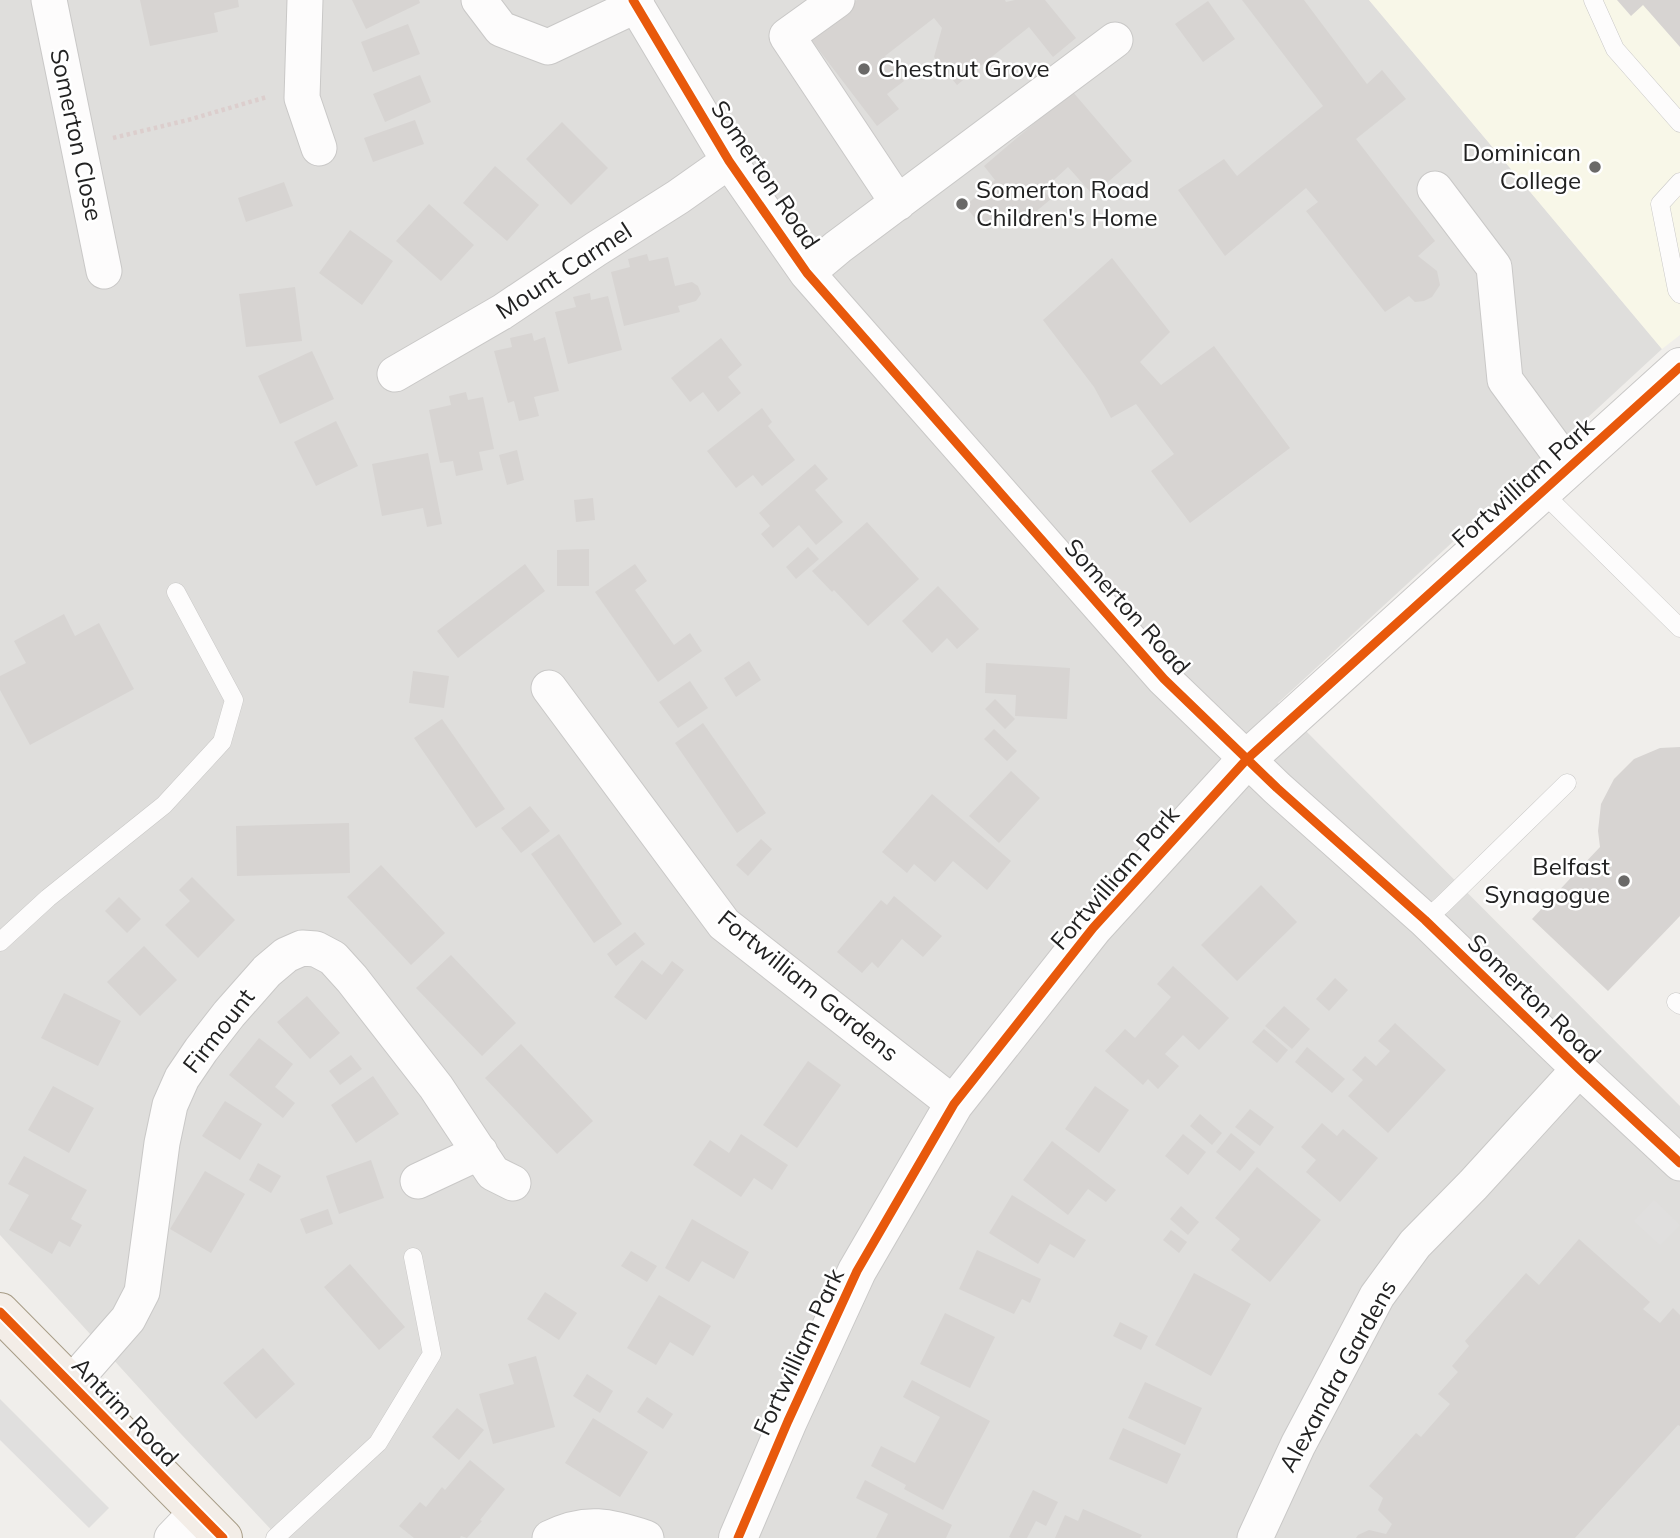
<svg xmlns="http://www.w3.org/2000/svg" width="1680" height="1538" viewBox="0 0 1680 1538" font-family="Mulish,sans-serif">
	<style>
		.residential { fill: #dfdedc }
		.education { fill: #f8f7e8 }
		.parking { fill: #e0dfde }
		.building { fill: #d7d4d2 }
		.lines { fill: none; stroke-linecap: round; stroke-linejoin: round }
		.service-casing { stroke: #c9c8c7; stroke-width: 19 }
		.minor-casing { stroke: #c9c8c7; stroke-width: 37 }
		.tertiary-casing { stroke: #c9c8c7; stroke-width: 40 }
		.primary-casing { stroke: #a79c86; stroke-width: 40 }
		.path { stroke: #dccecd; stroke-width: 4.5; stroke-dasharray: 3.5 3.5; stroke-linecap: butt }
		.service { stroke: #fdfcfc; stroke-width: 18 }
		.minor { stroke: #fdfcfc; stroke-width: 35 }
		.tertiary { stroke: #fdfcfc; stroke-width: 38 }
		.primary { stroke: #f3ede7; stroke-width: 38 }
		.cycleway-casing { stroke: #fff; stroke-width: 13 }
		.cycleway { stroke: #e8590c; stroke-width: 9 }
		.poi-dot { fill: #6a6968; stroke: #fff; stroke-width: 2.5 }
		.labels { text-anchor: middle; stroke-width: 5; stroke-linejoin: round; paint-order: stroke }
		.poi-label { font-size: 24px; fill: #222; stroke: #fff; text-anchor: start }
		.street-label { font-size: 24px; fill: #222; stroke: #fff }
	</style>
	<rect width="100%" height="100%" fill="#f0eeeb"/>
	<path class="residential" d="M0 0H1369L1662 349 1278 703 1680 1106V1538H279L181 1434 0 1235Z"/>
	<path class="education" d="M1369 0H1680V335L1662 349Z"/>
	<path class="parking" d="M1654 1200 1680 1225 1660 1245 1634 1221Z
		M0 1399 109 1508 89 1528 0 1440Z"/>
	<path class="building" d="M140 0H238L239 7 214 13 218 32 150 46Z
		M352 0H419L420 3 366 29Z
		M857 0H1005L1006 2 1015 0H1045L1076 38 1053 57 1029 27 957 85 934 57 942 28 934 18 885 56 904 81 887 94 899 109 877 126 809 37Z
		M1242 0H1304L1367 84 1382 70 1406 99 1356 139 1435 241 1418 256 1437 271 1440 285 1432 297 1424 301 1415 302 1409 296 1385 312 1306 211 1318 202 1306 188 1225 256 1178 190 1224 159 1237 176 1323 106Z
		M1617 0H1680V47L1643 5 1631 16Z
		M1208 1 1235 39 1203 62 1175 24Z
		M408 24 420 54 373 72 361 42Z
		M420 75 431 102 385 122 373 94Z
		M1072 91 1132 161 1093 195 1068 167 1043 190 1051 199 1016 228 1002 212 983 228 965 206 995 180 984 166Z
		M415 120 424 144 373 162 364 138Z
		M562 122 608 168 571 205 526 159Z
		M495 166 539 205 507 241 463 203Z
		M284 182 293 206 246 222 238 198Z
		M429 204 474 245 441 281 396 241Z
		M350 230 393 261 362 305 319 273Z
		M647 254 649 261 668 257 675 286 692 282 698 286 701 294 696 301 678 306 680 312 624 326 611 272 630 267 628 259Z
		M1112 258 1170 332 1140 362 1161 385 1214 346 1290 448 1190 523 1151 471 1174 454 1136 404 1111 418 1094 387 1043 320Z
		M295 287 302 341 246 347 239 294Z
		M590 293 591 300 608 296 622 350 568 364 555 312 576 307 573 297Z
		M532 333 534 341 545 337 559 391 534 397 539 416 519 421 514 401 508 403 494 351 512 347 510 338Z
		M721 338 742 365 728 377 741 393 718 412 703 392 690 402 671 378Z
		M312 351 334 399 280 424 258 376Z
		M466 392 468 400 483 397 494 449 479 452 483 470 456 476 453 461 440 463 429 410 451 405 449 396Z
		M762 408 772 422 768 426 795 460 762 486 753 475 736 488 707 451Z
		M336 421 358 466 316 486 294 442Z
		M517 450 524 480 507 485 499 455Z
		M428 453 442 524 427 527 423 508 382 516 372 464Z
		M815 464 828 479 815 490 843 522 816 545 799 525 773 548 761 534 770 526 759 513Z
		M593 498 595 520 576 522 574 500Z
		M867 522 919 579 868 626 834 590 832 592 812 571Z
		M808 547 819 559 796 579 786 567Z
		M589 549V586H557V550Z
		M525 564 545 591 458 658 437 631Z
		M635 564 647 581 635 590 674 645 690 633 702 651 658 682 595 592Z
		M938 586 979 629 957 649 947 638 932 653 902 621Z
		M64 614 75 636 99 623 134 689 30 745 0 690V676L26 663 14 641Z
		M749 661 761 680 736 697 724 678Z
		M986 663 1070 668 1067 719 1015 716 1016 695 985 693Z
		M413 671 449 676 444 708 409 703Z
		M690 681 708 708 678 728 659 702Z
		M995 699 1015 719 1005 729 985 709Z
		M442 719 505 809 476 828 414 738Z
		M703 723 766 813 737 833 675 743Z
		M994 729 1017 751 1007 761 984 739Z
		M1680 747V916L1608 991 1532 919 1600 847 1598 831 1601 804 1614 779 1634 759 1660 748Z
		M1011 771 1040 798 999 843 969 816Z
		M932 794 1011 861 987 890 953 861 935 882 914 864 907 873 882 852Z
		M530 806 550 831 521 853 501 828Z
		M349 823 350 873 237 876 236 826Z
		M559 834 622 924 594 943 531 854Z
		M761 839 772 849 748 876 736 865Z
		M381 865 445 933 411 965 347 897Z
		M192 877 235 920 198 958 165 925 190 901 179 890Z
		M1261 885 1297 922 1237 981 1201 945Z
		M894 896 942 936 923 957 902 939 878 968 872 962 862 973 837 952 881 900 887 905Z
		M119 897 141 919 127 933 105 911Z
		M635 932 645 944 616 966 607 954Z
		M144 946 177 980 140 1016 107 982Z
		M451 955 516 1023 482 1056 416 988Z
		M642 960 662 975 672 961 684 970 646 1020 614 997Z
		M1173 966 1229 1018 1199 1050 1183 1035 1165 1054 1179 1066 1158 1089 1148 1079 1143 1085 1105 1051 1125 1029 1135 1038 1171 997 1157 984Z
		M1335 978 1348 990 1329 1011 1316 999Z
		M64 993 121 1021 98 1066 41 1038Z
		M307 996 340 1033 310 1059 277 1022Z
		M1284 1006 1310 1029 1292 1049 1265 1026Z
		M1395 1023 1446 1070 1388 1133 1348 1096 1363 1080 1352 1070 1365 1056 1376 1066 1390 1051 1378 1041Z
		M1264 1029 1288 1050 1277 1063 1252 1042Z
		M259 1038 293 1064 275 1087 295 1103 283 1118 229 1075Z
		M521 1044 593 1121 557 1154 485 1078Z
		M1307 1047 1345 1079 1332 1093 1295 1062Z
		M351 1055 362 1069 340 1085 329 1071Z
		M808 1061 841 1085 797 1148 763 1125Z
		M373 1076 399 1114 356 1143 331 1105Z
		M53 1086 94 1108 69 1153 28 1130Z
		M1095 1086 1129 1110 1099 1153 1065 1129Z
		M225 1101 262 1124 240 1160 202 1136Z
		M1250 1109 1274 1127 1260 1146 1235 1127Z
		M1200 1114 1222 1133 1212 1145 1190 1126Z
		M1322 1123 1337 1136 1343 1129 1378 1158 1340 1202 1306 1172 1316 1160 1301 1147Z
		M1231 1133 1255 1152 1240 1171 1216 1152Z
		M741 1134 788 1165 772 1190 754 1178 741 1197 693 1165 710 1140 729 1153Z
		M1183 1134 1206 1152 1188 1175 1165 1156Z
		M1052 1141 1116 1190 1106 1202 1088 1189 1068 1215 1023 1180Z
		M24 1156 87 1190 71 1219 82 1225 70 1247 59 1241 52 1254 9 1230 29 1195 8 1184Z
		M371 1160 384 1198 339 1214 326 1176Z
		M258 1163 281 1176 271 1193 249 1180Z
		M1257 1167 1321 1220 1270 1282 1231 1250 1240 1239 1215 1218Z
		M205 1171 245 1194 211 1253 170 1229Z
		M1012 1195 1086 1240 1074 1258 1050 1244 1038 1264 989 1233Z
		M1181 1206 1199 1222 1188 1235 1170 1219Z
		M328 1209 333 1224 306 1234 300 1219Z
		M692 1219 749 1252 734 1279 702 1261 689 1282 665 1268Z
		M1171 1230 1187 1242 1179 1253 1163 1240Z
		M1579 1239 1650 1302 1643 1309 1660 1323 1673 1308 1680 1315V1426L1678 1425 1575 1538H1356L1358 1535 1369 1530 1386 1534 1392 1524 1378 1510 1383 1498 1369 1486 1416 1433 1421 1437 1450 1404 1438 1394 1458 1372 1452 1366 1469 1346 1465 1341 1526 1273 1539 1285Z
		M977 1250 1041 1279 1030 1303 1022 1299 1014 1314 959 1289Z
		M631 1251 657 1266 647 1282 621 1266Z
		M350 1264 405 1327 379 1350 324 1287Z
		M1194 1273 1251 1304 1211 1376 1155 1345Z
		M545 1292 577 1313 559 1340 527 1319Z
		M659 1295 711 1326 693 1356 670 1342 656 1365 627 1348Z
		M945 1313 995 1337 970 1388 920 1364Z
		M1120 1322 1148 1336 1141 1350 1113 1336Z
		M263 1348 295 1384 256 1419 223 1383Z
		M536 1356 555 1427 493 1444 479 1394 514 1384 508 1364Z
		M587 1374 613 1391 600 1413 573 1396Z
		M912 1380 990 1421 943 1510 904 1489 906 1485 871 1466 881 1446 915 1463 940 1417 903 1397Z
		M1145 1382 1202 1408 1185 1445 1128 1418Z
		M647 1397 673 1414 663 1429 637 1412Z
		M457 1408 484 1430 459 1460 432 1437Z
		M593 1418 648 1452 620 1497 565 1463Z
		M1123 1428 1181 1454 1167 1484 1109 1459Z
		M470 1460 505 1489 480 1520 482 1521 467 1538 461 1536 460 1538H414L399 1526 420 1502 426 1507 442 1487 445 1490Z
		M865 1480 952 1525 946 1538H876L888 1514 856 1498Z
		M1033 1490 1058 1502 1046 1526 1036 1521 1027 1538H1011L1009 1537Z
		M1083 1509 1142 1535 1140 1538H1055L1065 1515 1078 1521Z"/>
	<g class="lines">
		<defs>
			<path id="service" d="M1593 0 1615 49 1680 123
				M1680 182 1660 204 1677 290 1680 294
				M1542 492 1680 628
				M1425 920 1442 905 1567 783
				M0 942 48 898 164 805 222 742 234 700 176 592
				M1676 1002 1680 1005
				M275 1538 378 1443 432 1354 413 1257"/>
			<path id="minor" d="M49 0 104 271
				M305 0 302 98 319 148
				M479 0 501 29 548 47 637 5
				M633 0 729 161 807 273 1164 679 1277 788 1425 920 1579 1069 1680 1163
				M837 0 787 36 898 203
				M1435 189 1494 267 1505 380 1569 467
				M807 273 838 247 1115 40
				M395 374 502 312 596 249 678 197 729 161
				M549 688 724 924 954 1104
				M418 1181 480 1152
				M71 1384 128 1319 142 1292 162 1143 170 1105 182 1078 201 1050 229 1014 267 971 286 955 302 948 316 949 333 958 352 979 436 1087 493 1173 513 1183
				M172 1538 197 1512
				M550 1538C586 1520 610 1526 646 1538
				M1255 1538 1298 1445 1377 1296 1415 1244 1473 1185 1579 1069"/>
			<path id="tertiary" d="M738 1538 788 1421 857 1271 954 1104 1093 928 1247 759 1680 367"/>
			<path id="primary" d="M0 1312 223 1538"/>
		</defs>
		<use href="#service" class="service-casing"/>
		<use href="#minor" class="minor-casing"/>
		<use href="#tertiary" class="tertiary-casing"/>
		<use href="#primary" class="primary-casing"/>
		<path class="path" d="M113 138 188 120 267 97"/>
		<use href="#service" class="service"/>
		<use href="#minor" class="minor"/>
		<use href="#tertiary" class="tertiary"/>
		<use href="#primary" class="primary"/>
		<defs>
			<path id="cycleway" d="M633 0 729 161 807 273 1164 679 1277 788 1425 920 1579 1069 1680 1163
				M0 1312 223 1538
				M738 1538 788 1421 857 1271 954 1104 1093 928 1247 759 1680 367"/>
		</defs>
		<use href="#cycleway" class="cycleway-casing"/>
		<use href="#cycleway" class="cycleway"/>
	</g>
	<g class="poi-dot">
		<circle cx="864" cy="69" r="7"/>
		<circle cx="1595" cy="167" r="7"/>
		<circle cx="962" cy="204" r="7"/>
		<circle cx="1624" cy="881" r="7"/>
	</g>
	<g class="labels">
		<g class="poi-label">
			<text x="878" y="77">Chestnut Grove</text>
			<text x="1581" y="161" text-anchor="end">Dominican<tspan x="1581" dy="28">College</tspan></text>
			<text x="976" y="198">Somerton Road<tspan x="976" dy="28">Children's Home</tspan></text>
			<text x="1610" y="875" text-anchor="end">Belfast<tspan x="1610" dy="28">Synagogue</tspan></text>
		</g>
		<g class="street-label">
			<text transform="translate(76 135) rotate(78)" y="8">Somerton Close</text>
			<text transform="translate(765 175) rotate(56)" y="8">Somerton Road</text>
			<text transform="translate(564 271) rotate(-33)" y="8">Mount Carmel</text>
			<text transform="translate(1523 483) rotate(-42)" y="8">Fortwilliam Park</text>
			<text transform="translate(1127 607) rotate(48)" y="8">Somerton Road</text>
			<text transform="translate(1115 878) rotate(-49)" y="8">Fortwilliam Park</text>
			<text transform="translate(808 986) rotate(39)" y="8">Fortwilliam Gardens</text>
			<text transform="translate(1534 999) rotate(44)" y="8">Somerton Road</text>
			<text transform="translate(219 1031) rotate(-52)" y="8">Firmount</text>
			<text transform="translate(799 1352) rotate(-65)" y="8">Fortwilliam Park</text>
			<text transform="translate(1338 1376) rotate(-61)" y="8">Alexandra Gardens</text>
			<text transform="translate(125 1412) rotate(46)" y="8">Antrim Road</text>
		</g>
	</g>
</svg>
